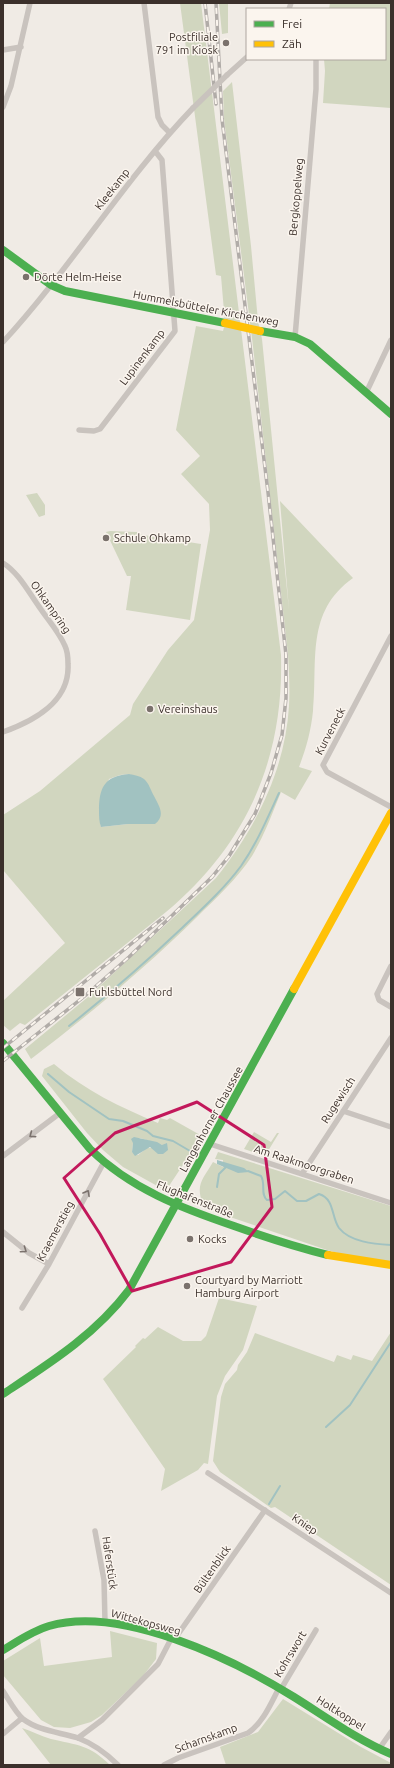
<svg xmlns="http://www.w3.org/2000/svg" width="394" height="1768" viewBox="0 0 394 1768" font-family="Ubuntu,sans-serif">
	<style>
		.green { fill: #d1d6bf; fill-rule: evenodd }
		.water { fill: #a1c2c1 }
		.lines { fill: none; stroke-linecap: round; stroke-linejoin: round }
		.stream { stroke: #a1c2c1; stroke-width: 2 }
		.street { stroke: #c9c3be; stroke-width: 5.5 }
		.fast { stroke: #4caf50; stroke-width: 8 }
		.slow { stroke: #ffc107; stroke-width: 8 }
		.rail-casing { stroke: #b1aca8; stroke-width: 3.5 }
		.rail { stroke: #fbf5ee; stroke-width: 2; stroke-dasharray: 6; stroke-linecap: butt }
		.street-bridge { stroke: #c9c3be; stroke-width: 5.5 }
		.slow-bridge { stroke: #ffc107; stroke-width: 8 }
		.oneway { stroke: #7b726d }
		.marked { fill: none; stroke: #c2185b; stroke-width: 3; stroke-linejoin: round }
		.poi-dot { fill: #7a716c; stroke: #fbf5ee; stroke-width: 1.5 }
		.labels { text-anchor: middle; stroke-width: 3; stroke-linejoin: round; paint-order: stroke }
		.poi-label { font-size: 11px; fill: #3b302b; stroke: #fbf5ee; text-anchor: start }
		.street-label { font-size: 11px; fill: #3b302b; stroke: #fbf5ee }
	</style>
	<rect width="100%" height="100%" fill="#f0ebe5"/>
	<path class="green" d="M180 3H201L281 655C284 760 246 845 166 912L25 1025 20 1023 10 1031 3 1025V1001L65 943 3 870V815L40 791 130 715 133 704 168 650 194 620 210 530 209 504 181 474 200 456 176 430 196 326 223 331 225 323 221 276 216 275ZM129 774C158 790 153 793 155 824H128L101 827 99 809 109 779 120 775Z
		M219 3H228V33L222 34Z
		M330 3H391V108L323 103 325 71 324 59H385V9H329Z
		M232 82 251 246 258 321 262 339 289 610 280 501 353 578C305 612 318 661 313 711 311 731 306 749 299 767L312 771 295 800 281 792C272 814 264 836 252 856 237 879 216 898 197 917 145 968 89 1015 31 1059L25 1049 88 997 216 878C255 829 285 771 289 706 290 689 289 672 288 654L252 338 224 119 223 91Z
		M37 493 45 505V515L39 517 26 495Z
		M110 531 137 532V534L201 544 190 620 126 610 131 576H127L106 532Z
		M54 1064C86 1091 120 1107 158 1123L160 1118 167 1120 170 1118 202 1136 169 1186 161 1188 123 1167 103 1150 87 1133 42 1076 44 1069ZM140 1138 162 1145H164L155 1151 153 1148H147L138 1155 132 1152 133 1143Z
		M254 1132 271 1142 277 1133H279L265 1156 244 1149Z
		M218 1152 391 1206V1262L345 1255 327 1250 230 1217 231 1215 209 1207V1206L203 1204C195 1185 203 1179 213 1162L223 1167V1160L215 1159Z
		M219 1298 257 1306 243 1350 225 1376 217 1396 208 1464 204 1463 198 1470 161 1491 165 1469 103 1379 136 1347 135 1346 143 1338 145 1339 158 1327 183 1341H201L206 1336Z
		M391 1332V1585L275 1507 271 1508 220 1472 213 1461 221 1397 225 1384 237 1370 238 1365 247 1352 255 1333 334 1362 337 1355 351 1360 353 1355 372 1361Z
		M110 1631 157 1643 156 1659 143 1676 102 1715 91 1722 70 1728 54 1727 41 1720 3 1675V1661L40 1638 44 1666 112 1657Z
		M283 1699 361 1747 391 1763V1765H226L220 1747 258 1732Z
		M22 1728C31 1731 41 1736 51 1739 77 1745 90 1745 110 1765H51Z"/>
	<path class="water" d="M129 774C134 775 140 776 144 779 149 783 151 791 154 796 159 806 166 815 155 824H128L101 827C99 822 99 816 99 811 99 788 104 776 129 774Z
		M134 1137 157 1142 162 1145 167 1143 168 1150 163 1154H158L150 1147 135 1156 132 1152 133 1143 131 1139Z
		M217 1160 244 1168 249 1172 238 1173 217 1164Z"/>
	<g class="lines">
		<path class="stream" d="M69 1026C108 995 146 962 182 928 202 909 224 889 241 866 257 843 267 819 279 793
			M48 1074 69 1092 109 1119 123 1121 147 1131 153 1136 173 1141 190 1151
			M248 1171 261 1176C266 1184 260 1194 267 1200L275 1199 285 1191 297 1201H306L319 1194C335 1199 331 1217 339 1228 350 1242 374 1244 391 1245
			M217 1187 219 1174 226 1167
			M326 1427 350 1405 391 1342
			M269 1504 280 1486"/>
		<path class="street" d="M144 3 158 117 162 125 170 133
			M289 9 291 3
			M3 50 21 47
			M227 75 247 57
			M3 107 11 86 30 3
			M295 337 316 89V59
			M3 342C71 268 123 181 193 108
			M366 393 391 340
			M79 430 94 431 100 429 175 331 162 160 155 151
			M3 563C19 573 29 593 40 608 48 620 59 632 65 646 68 652 68 658 68 664 70 702 34 721 3 732
			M391 636 323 765 327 772 391 807
			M391 966 377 994 379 1000 391 1007
			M343 1111 391 1127
			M210 1144 391 1203
			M3 1156 60 1113
			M302 1174 391 1038
			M3 1232 29 1253 49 1264
			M22 1308 49 1264 104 1162
			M208 1473 391 1593
			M95 1531 104 1580 105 1622
			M174 1640 265 1510
			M281 1689 316 1630
			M3 1691C9 1700 15 1712 23 1719 39 1731 59 1732 78 1738 94 1744 106 1753 118 1765
			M3 1734 22 1718
			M78 1738 102 1720 158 1664 171 1639
			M379 1749 391 1732
			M164 1765 178 1758 248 1733C263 1723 271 1703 279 1688"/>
		<path class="fast" d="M3 250 51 285 65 291 225 323
			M260 331 295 337 310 344 391 414
			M3 1043 90 1149C131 1189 181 1208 234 1226 265 1237 296 1247 328 1255
			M3 1394C50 1363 95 1335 129 1290L294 989
			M3 1650C18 1641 32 1631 49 1626 121 1605 233 1659 294 1697 326 1717 356 1739 391 1754"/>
		<path class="slow" d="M294 989 391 813
			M328 1255 391 1265"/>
		<defs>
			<path id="rail" d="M205 3 216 104
				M3 1048 163 918
				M3 1061 86 995 129 957 212 877 229 856 255 814 271 773 282 735 286 698V655L268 492 222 119 216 3"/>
		</defs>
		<use href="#rail" class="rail-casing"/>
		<use href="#rail" class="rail"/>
		<path class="street-bridge" d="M193 108 227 75"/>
		<path class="slow-bridge" d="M225 323 260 331"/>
	</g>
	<defs><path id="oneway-chevron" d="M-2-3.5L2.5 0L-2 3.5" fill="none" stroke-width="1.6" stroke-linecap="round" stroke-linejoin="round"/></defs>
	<g class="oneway">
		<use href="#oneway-chevron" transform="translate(32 1135) rotate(143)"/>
		<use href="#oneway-chevron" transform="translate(87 1193) rotate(-61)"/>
		<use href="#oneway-chevron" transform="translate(24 1250) rotate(35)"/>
	</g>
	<path class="marked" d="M197 1102 264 1145 272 1207 231 1262 132 1291 100 1234 64 1178 115 1133Z"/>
	<g class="poi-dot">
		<circle cx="226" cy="43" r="4"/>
		<circle cx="26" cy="277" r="4"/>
		<circle cx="106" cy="538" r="4"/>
		<circle cx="150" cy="709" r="4"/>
		<rect x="75" y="987" width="10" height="10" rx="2"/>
		<circle cx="190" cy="1239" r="4"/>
		<circle cx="187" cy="1286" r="4"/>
	</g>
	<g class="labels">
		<g class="poi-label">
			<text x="218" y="41" text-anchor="end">Postfiliale<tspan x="218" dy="13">791 im Kiosk</tspan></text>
			<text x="34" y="281">Dörte Helm-Heise</text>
			<text x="114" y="542">Schule Ohkamp</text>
			<text x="158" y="713">Vereinshaus</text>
			<text x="89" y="996">Fuhlsbüttel Nord</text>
			<text x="198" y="1243">Kocks</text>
			<text x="195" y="1284">Courtyard by Marriott<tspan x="195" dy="13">Hamburg Airport</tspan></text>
		</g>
		<g class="street-label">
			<text transform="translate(112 189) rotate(-52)" y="4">Kleekamp</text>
			<text transform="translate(296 197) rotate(-85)" y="4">Bergkoppelweg</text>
			<text transform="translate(206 308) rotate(11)" y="4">Hummelsbütteler Kirchenweg</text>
			<text transform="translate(142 357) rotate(-53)" y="4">Lupinenkamp</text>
			<text transform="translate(51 607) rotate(55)" y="4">Ohkampring</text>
			<text transform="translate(330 731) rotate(-62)" y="4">Kurveneck</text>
			<text transform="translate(338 1100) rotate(-57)" y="4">Rugewisch</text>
			<text transform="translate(211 1119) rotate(-61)" y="4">Langenhorner Chaussee</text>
			<text transform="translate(304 1164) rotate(18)" y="4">Am Raakmoorgraben</text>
			<text transform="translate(195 1199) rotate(22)" y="4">Flughafenstraße</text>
			<text transform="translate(55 1231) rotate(-62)" y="4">Kraemerstieg</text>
			<text transform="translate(305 1524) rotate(34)" y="4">Kniep</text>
			<text transform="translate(110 1563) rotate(82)" y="4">Haferstück</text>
			<text transform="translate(212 1569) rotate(-55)" y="4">Bültenblick</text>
			<text transform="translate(146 1622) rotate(15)" y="4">Wittekopsweg</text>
			<text transform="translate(290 1654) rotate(-59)" y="4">Kohrswort</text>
			<text transform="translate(341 1713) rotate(32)" y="4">Holtkoppel</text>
			<text transform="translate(206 1738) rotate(-20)" y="4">Scharnskamp</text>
		</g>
	</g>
	<rect width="394" height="1768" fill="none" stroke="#3b302b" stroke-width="8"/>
	<rect x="246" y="8" width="140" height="52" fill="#fbf5ee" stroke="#aea6a0"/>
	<rect x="254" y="21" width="20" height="6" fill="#4caf50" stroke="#aea6a0"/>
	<text x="282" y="28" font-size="12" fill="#3b302b">Frei</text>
	<rect x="254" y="41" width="20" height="6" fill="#ffc107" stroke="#aea6a0"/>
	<text x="282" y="48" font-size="12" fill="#3b302b">Zäh</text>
</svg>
